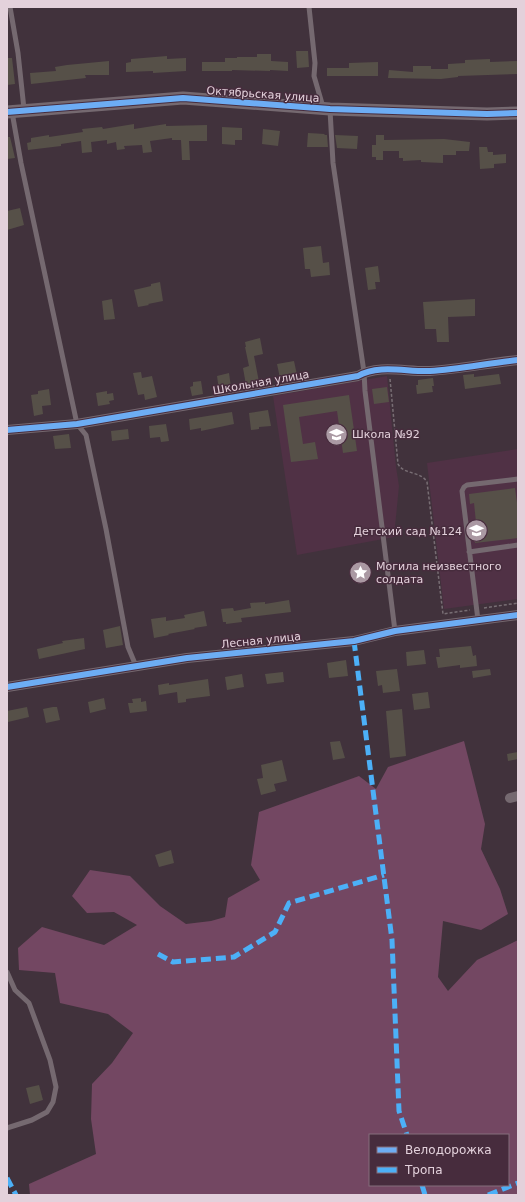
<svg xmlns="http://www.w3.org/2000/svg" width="525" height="1202" viewBox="0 0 525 1202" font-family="'DejaVu Sans',sans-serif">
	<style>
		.built { fill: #503145 }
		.green { fill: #734762; fill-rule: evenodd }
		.building { fill: #565048 }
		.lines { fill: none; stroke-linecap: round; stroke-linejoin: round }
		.path { stroke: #786e74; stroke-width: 1.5; stroke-dasharray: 3 2; stroke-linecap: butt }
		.service { stroke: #756970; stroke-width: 5 }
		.minor { stroke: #756970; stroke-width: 10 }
		.tertiary { stroke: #756970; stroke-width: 13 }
		.quiet { stroke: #4cb0f7; stroke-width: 5; stroke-dasharray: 10 5; stroke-linecap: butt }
		.cycleway-casing { stroke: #472c3d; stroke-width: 8 }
		.cycleway { stroke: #6dadf4; stroke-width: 6 }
		.labels { text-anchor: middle; stroke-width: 3; stroke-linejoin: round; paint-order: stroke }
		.street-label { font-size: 11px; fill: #e3d1db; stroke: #472c3d }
		.poi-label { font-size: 11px; fill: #e3d1db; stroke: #472c3d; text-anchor: start }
	</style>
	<rect width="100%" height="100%" fill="#41323c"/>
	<path class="built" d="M387 376 396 467 399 486 394 537 297 555 273 396Z
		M518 449V599L444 609 427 463Z"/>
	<path class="green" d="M464 741 485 824 481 849 500 889 508 914 481 930 443 921 438 977 448 991 477 960 518 940V1195H30L29 1184 96 1154 91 1119 92 1084 112 1063 133 1033 108 1014 60 1003 55 973 19 970 18 948 42 927 104 945 137 925 114 912 87 913 72 896 90 870 130 876 160 906 186 924 211 921 225 917 228 898 260 880 251 865 259 812 359 776 376 789 388 767ZM370 1135H508V1185H370Z"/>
	<path class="building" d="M296 51H308L309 67 297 68Z
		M257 54H271V61L288 62V71L270 70V71L232 70V71H202V62H225V58H237V57H257Z
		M167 56V59L186 58V71L153 73V71L126 72V63L131 62V59Z
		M7 58H12L15 84 7 85Z
		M490 59V62L518 61V74L458 76V77L441 79 388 78 389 70 413 72V66H431V69H448V64L465 63V60Z
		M109 61V75H85L86 78 31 84 30 73 56 71 55 67 67 65Z
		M378 62V76H327V68H349V63Z
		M134 124V129L166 124V126L207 125V141H189L190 160H182L181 140H172V138L150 141 152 152 143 153 142 145 124 146 125 149 117 150 116 142 107 144V140L91 142 92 152 82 153 81 141 61 144V146L28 150 27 143 31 142V138L49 135V137L83 132 82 129 102 127 103 129Z
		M222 127 242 128V140H235V145L222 144Z
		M263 129 280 131 278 146 262 144Z
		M308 133 325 134 324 135H327L328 147H307Z
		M335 135 358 136 357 149 337 148Z
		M376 135H384V140L444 139 470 142 469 151H456V155H443V163L421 162V160L403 161V158H399V151H383V160H376V157H372V145H376Z
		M7 137H10L15 158 7 159Z
		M479 147H487L488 152H493V155L506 154V163L494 164V168L480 169Z
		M20 208 24 225 7 230V211Z
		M321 246 323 263 329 262 330 275 311 277 310 269H305L303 248Z
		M378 266 380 282H375L376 289 368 290 365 268Z
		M160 282 163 301 148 304 149 305 138 307 134 290 151 286V284Z
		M112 299 115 319 104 320 102 301Z
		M475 299V316L448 317 449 342H437L436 329H425L423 302Z
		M260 338 263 354 254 356 259 382 246 385 243 368 249 366 245 347H246L245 342Z
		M294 361 297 375 280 378 277 364Z
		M141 372 142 378 152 376 157 397 145 400 144 394 138 395 133 373Z
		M229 373 231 387 219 390 217 376Z
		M474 374V377L499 374 501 384 465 389 463 375Z
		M433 378 434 386H432L433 392 417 394 416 385H418V380Z
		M201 381 203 394 192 396 190 387 193 386V382Z
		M387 387 389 402 374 404 372 389Z
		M49 389 51 405 42 406 43 414 34 416 31 395 38 394V391Z
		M107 391V394L113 393 114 400 109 401 110 404 98 406 96 393Z
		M349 395 357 451 343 453 337 411 299 417 303 444 315 442 318 459 291 462 283 405Z
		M268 410 271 426 259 427V429L251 430 249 413Z
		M232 412 234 424 201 431V428L190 430 189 419Z
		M166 424 169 441 161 442 160 437 150 438 149 426Z
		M128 429 129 439 112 441 111 431Z
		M69 434 71 448 55 449 53 436Z
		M515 488 518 510V538L475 543 474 532H477L474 503 470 504 469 494Z
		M289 600 291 612 241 618 242 622 226 624V622H223L221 609 233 608 234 611 251 608 250 603 265 602V604Z
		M204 611 207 626 194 628 195 629 168 634 169 635 154 638 151 619 166 617V621L185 618 184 615Z
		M120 626 123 645 106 648 103 630Z
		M84 638 85 649 39 659 37 649 63 643 62 641Z
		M471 646 473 656 476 655 477 666 460 668V665L438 668 436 657H440L439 649Z
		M424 650 426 664 407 666 406 652Z
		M346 660 348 676 329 678 327 663Z
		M397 669 400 691 383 693 382 685 378 686 376 671Z
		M490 669 491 675 473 678 472 671Z
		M283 672 284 682 267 684 265 674Z
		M242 674 244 687 227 690 225 677Z
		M208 679 210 696 186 699V702L178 703 177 692 159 695 158 685 169 683V685Z
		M428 692 430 708 414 710 412 694Z
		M104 698 106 709 90 713 88 702Z
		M141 698V702L146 701 147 711 130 713 128 703H133L132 699Z
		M27 707 29 717 8 722 7 711Z
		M53 707H57L60 720 46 723 43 709Z
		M402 709 406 756 390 758 386 711Z
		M340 741 345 758 333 760 330 742Z
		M518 752V759L508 761 507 754Z
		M282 760 287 781 274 784 276 791 261 795 257 779 263 778 261 765Z
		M171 850 174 863 159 867 155 855Z
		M39 1085 43 1100 30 1104 26 1088Z"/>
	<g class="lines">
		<path class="path" d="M390 379 398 464C404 475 421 471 427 482L443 614 470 610
			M484 608 518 603"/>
		<path class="service" d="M10 7 18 53 24 109
			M309 7 315 63 314 76 323 107
			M330 110 333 163 364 372 365 391 395 631
			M12 112 21 163 77 424 86 435 106 529 128 647 136 666
			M469 552 518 545
			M478 620 462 491 464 487 467 485 518 479
			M7 972 15 990 29 1003 50 1060 56 1087 53 1102 47 1112 32 1120 7 1128"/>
		<path class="minor" d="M7 430 77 424 358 376C379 364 406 372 430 371 459 369 489 363 518 360
			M7 687 187 658 354 641 395 631 518 615
			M510 798 518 796"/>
		<path class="tertiary" d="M7 112 183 98 330 109 487 114 518 113"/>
		<path class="quiet" d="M354 641 392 940 399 1111 407 1135
			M158 954 173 962 234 957 275 932 289 903 384 875
			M7 1178 16 1195
			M422 1185 425 1195
			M488 1195 518 1183"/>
		<defs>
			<path id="cycleway" d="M7 112 183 98 330 109 487 114 518 113
				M7 430 77 424 358 376C379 364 406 372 430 371 459 369 489 363 518 360
				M7 687 187 658 354 641 395 631 518 615"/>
		</defs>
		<use href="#cycleway" class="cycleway-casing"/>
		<use href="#cycleway" class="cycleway"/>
	</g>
	<defs>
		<symbol id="school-disc" viewBox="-11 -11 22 22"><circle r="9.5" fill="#aa99a3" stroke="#472c3d"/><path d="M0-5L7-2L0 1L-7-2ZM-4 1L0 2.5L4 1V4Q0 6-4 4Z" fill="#fff"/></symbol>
		<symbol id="sight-disc" viewBox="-11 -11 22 22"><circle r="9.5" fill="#aa99a3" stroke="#472c3d"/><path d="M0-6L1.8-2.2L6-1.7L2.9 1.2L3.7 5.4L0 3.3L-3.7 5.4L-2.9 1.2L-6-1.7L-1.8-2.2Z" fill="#fff"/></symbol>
	</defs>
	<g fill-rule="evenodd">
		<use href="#school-disc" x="324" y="422" width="25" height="25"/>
		<use href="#school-disc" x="464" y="518" width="25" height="25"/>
		<use href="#sight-disc" x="348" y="560" width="25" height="25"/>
	</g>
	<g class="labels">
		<g class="street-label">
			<text transform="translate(263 94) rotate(4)" y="4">Октябрьская улица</text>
			<text transform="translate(261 382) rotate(-10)" y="4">Школьная улица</text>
			<text transform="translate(261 640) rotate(-6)" y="4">Лесная улица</text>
		</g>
		<g class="poi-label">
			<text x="352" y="438">Школа №92</text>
			<text x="462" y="535" text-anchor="end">Детский сад №124</text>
			<text x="376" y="570">Могила неизвестного<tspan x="376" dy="13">солдата</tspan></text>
		</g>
	</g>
	<rect width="525" height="1202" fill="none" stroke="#e3d1db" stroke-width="16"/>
	<rect x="369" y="1134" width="140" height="52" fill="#472c3d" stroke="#856e7c"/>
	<rect x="377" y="1147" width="20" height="6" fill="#6dadf4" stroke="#856e7c"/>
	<text x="405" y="1154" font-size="12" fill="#e3d1db">Велодорожка</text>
	<rect x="377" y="1167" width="20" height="6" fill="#4cb0f7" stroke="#856e7c"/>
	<text x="405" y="1174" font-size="12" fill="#e3d1db">Тропа</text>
</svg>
